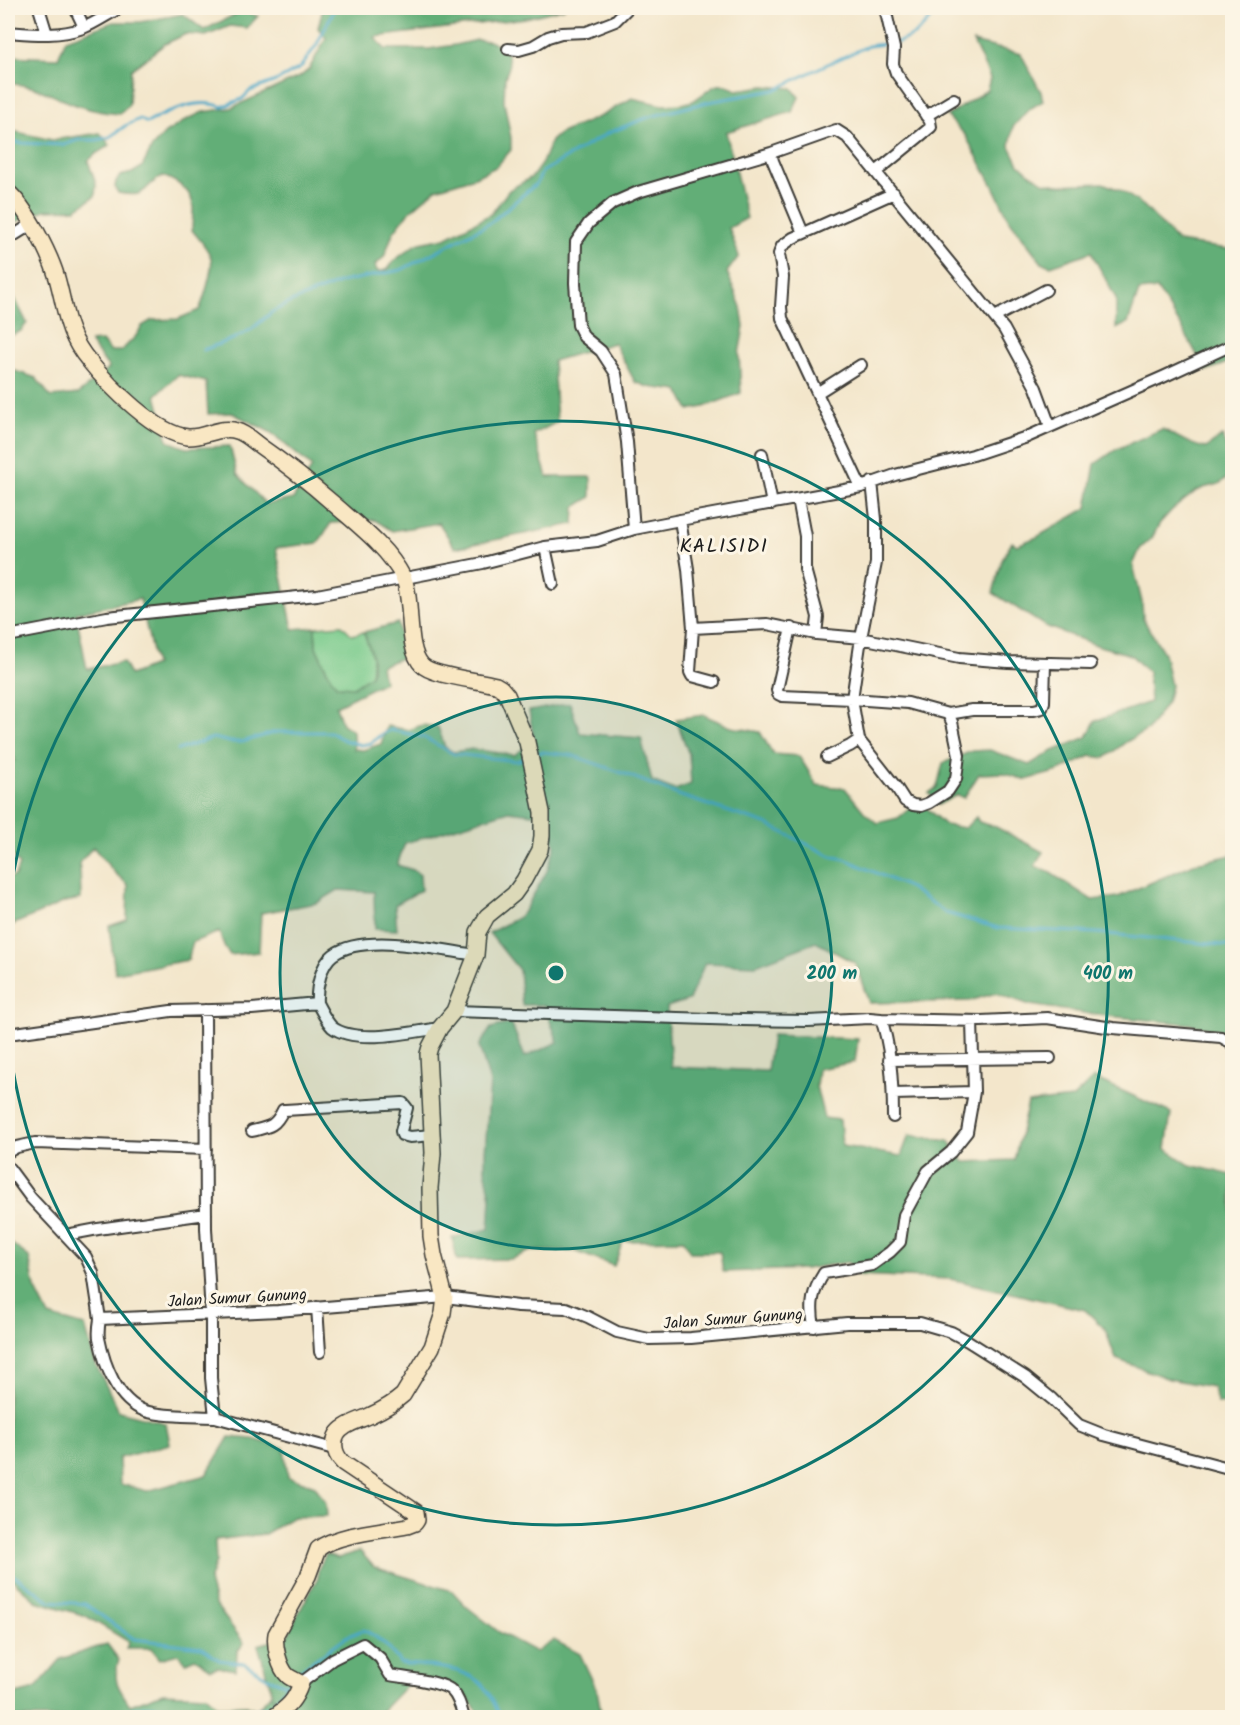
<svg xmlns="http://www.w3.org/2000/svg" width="1240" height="1725" viewBox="0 0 1240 1725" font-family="Kalam,sans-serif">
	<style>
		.green { fill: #78ca8b; stroke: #4a7354; stroke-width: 1.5 }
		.forest { fill: #62ae77; stroke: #3f654a; stroke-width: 1.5; fill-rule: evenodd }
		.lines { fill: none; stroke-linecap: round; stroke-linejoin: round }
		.stream { stroke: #49a8c8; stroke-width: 3 }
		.street-casing { stroke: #3c3a36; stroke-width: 14 }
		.secondary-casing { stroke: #3c3a36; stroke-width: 18 }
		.street { stroke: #fff; stroke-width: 10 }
		.secondary { stroke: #f9e7c3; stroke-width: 15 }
		.ring { fill: none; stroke: #0f766e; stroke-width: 3 }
		.labels { text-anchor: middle; stroke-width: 6; stroke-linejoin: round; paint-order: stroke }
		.street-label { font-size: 16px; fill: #1c1c1c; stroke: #fcf5e5 }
		.quarter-label { font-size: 20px; letter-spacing: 1.5px; fill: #1c1c1c; stroke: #fcf5e5 }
		.centre { fill: #0f766e; stroke: #fcf5e5; stroke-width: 3 }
		.ring-label { font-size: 18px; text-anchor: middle; font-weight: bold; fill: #0f766e; stroke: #fcf5e5; stroke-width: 6; stroke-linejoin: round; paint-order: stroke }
	</style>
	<rect width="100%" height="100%" fill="#fcf5e5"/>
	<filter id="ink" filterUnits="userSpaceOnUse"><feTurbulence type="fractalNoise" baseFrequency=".0167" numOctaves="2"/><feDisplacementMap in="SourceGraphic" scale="12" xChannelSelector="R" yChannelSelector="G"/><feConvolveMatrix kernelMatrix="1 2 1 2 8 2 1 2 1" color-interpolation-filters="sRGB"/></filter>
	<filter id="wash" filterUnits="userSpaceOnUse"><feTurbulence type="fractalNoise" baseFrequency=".008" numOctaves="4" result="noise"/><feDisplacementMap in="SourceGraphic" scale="24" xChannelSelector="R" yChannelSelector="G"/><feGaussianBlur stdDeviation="1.35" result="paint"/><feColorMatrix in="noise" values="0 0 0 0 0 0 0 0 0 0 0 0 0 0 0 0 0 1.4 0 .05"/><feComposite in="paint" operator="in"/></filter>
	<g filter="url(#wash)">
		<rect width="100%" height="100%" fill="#f3e6cb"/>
		<path class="green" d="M342 625 352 635 364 632C369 650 375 654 371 675L353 687 337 686 329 675 316 647 315 627Z"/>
		<path class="forest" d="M323 8H565L526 18 375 37 385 49H429L455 45 477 40 489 41 500 46 508 55 509 67 505 78 504 101 511 138V150L496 167 475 177 436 189 408 213 393 233 384 257 375 265 377 271H382L388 269 395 260 415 245 420 243 445 238 491 214 509 190 532 177 542 163 551 141 559 134 601 116 632 98 662 105 682 104 693 101 713 87 718 85H725L737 90 764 86 792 88 799 97 792 112 726 132 747 218 729 228 739 256 727 272 741 307 744 327 739 354 741 393 704 407 689 410 679 391 648 387 635 382 614 343 553 361 557 422 534 434 547 477H591V497L575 507 574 524 455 548 439 523 392 531 375 520 331 523 318 543 276 548 293 629 315 627 316 647 329 675 337 686 353 687 371 675C375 654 369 650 364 632L398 623 404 657 381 666 384 682 336 706 342 724 353 731 354 749 363 750 381 744 387 726 409 730 422 725 438 727 445 747 453 752 472 749 514 755 534 741 529 711 570 703 580 733 641 738 652 781 675 790 691 784 689 755 676 719 704 715 731 727 760 732 773 754 799 756 817 785 845 788 865 813 877 823 898 818 919 801 945 825 965 828 976 817 979 822 996 827 1043 852 1035 866 1049 872 1092 900 1118 897 1196 863 1232 855V1034L1189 1024 1097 1015 1030 1005 996 993 969 1001 869 1003 855 963 816 942 756 965 705 963 689 1000 667 1007 671 1067 767 1071 772 1035 858 1039 855 1062 818 1069 816 1086 824 1118 840 1120 842 1146 901 1156 909 1135 949 1141 964 1162 1014 1160 1028 1103 1073 1098 1094 1078 1171 1113 1166 1149 1190 1165 1232 1175V1405L1218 1403 1212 1387 1169 1379 1116 1359 1105 1329 1085 1310 950 1279 858 1275 848 1262 805 1269 723 1272 720 1252H690L684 1240 623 1241 614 1266 574 1251H531L511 1259 457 1260 452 1238 489 1229 491 1198 485 1169V1153L490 1082 479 1046 491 1028 511 1023 525 1057 558 1042 544 1005H522L519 970 489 933 517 918 523 913 547 871 555 846 548 816 509 811 405 843 397 865 413 870 420 875 421 890 395 905 397 930 375 929 374 892 338 890 317 903 261 913 259 952 230 955 225 948 219 932 193 942 188 960 115 973 109 926 127 920 128 885 114 872 93 847 80 862 81 899 65 902 12 925 8 926V878L15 876 19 865 12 855H8V763L15 760 8 740V354L12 370 36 378 51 397 78 394 109 368 90 342 102 341 110 351H121L136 336 142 326 152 320 178 319 199 310C203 302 214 267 211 258 208 248 198 238 192 230 192 223 193 217 193 210 194 191 178 182 163 176 141 186 151 199 118 193L115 187 116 181 120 176 132 173 142 167 152 147 165 133 186 120 203 112 231 108 301 76 309 69 326 38 318 28ZM178 375 206 382 208 414 232 413 270 432 312 467 293 499 266 504 237 474 230 446 186 448 168 441 156 395ZM140 599 155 665 130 675 123 662 87 669 76 613Z
			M242 11 258 16 247 28 230 26 206 36 186 34 165 44 131 70 129 105 120 114C101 113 79 107 61 99 43 91 27 83 8 84V56L58 58 66 39 113 22H140L183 14 204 30Z
			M973 42 1021 54 1041 92 1043 101 1028 110 1013 127 1010 146 1019 164 1028 172 1043 182 1058 185 1103 183 1122 191 1144 206 1178 242 1228 249 1232 247V361L1206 371 1182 328 1157 289 1139 291 1128 323 1116 329V299L1091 252 1051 266 1042 263 1009 219 992 184 965 135 947 116 987 90 990 78Z
			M8 130 52 140 100 133 110 145 97 153 88 161 96 184 95 196 76 209 45 210 11 224 8 219Z
			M8 285 27 323 21 331 8 337Z
			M1162 429C1176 435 1190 446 1206 448L1222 436 1232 459V474L1219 484 1203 488 1195 492 1172 510 1160 523 1152 538 1140 549 1133 565 1142 602 1143 619 1164 653 1171 686 1167 702 1148 730 1126 742 1105 758 1091 756 1059 771 1026 780 1003 773 979 774 964 798 957 795 938 805 929 793 937 787 943 763 972 751 990 750 1029 765 1051 752 1087 737 1095 721 1150 702 1148 672 1131 655 1099 646 1045 626 993 593 1002 560 1012 542 1017 545 1037 537 1087 508 1095 464 1117 449Z
			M8 1241 29 1257 35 1288 49 1316 85 1326 96 1365 119 1411 166 1423 170 1444 119 1458 120 1484 147 1491 206 1475 229 1437 253 1439 284 1448 288 1477 315 1486 326 1503 327 1516 293 1517 265 1534 215 1540 216 1562 209 1581 215 1604 244 1643 237 1652 236 1670 218 1667 211 1669 195 1658 186 1662 178 1654 160 1659 151 1648H126L129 1642 86 1616 36 1601 8 1576Z
			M360 1551 374 1567 452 1591 466 1606 499 1632 536 1652 554 1640 580 1654 597 1690 602 1717H482L466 1696 444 1692 408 1684 376 1717H290L273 1695 278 1709 287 1717 8 1718V1696L35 1689 61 1659 107 1644 119 1660C112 1681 118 1687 130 1705L163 1693 206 1695 218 1706 247 1705 255 1709 258 1708 272 1693 258 1645 287 1637 297 1616 318 1577V1570L326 1554 338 1558Z"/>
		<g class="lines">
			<path class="stream" d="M8 140 20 143 64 145 78 140H97L110 137 125 126 140 119 147 123C169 111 198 97 222 107L242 99 250 91 278 80 300 68 316 46 335 8
				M203 350 233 339 252 329 272 312 291 302 341 282 401 270 490 223 537 183 542 172 608 133 649 117 708 102 775 90 821 67 868 46 899 42 916 34 933 16 937 8
				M178 750 213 738 230 742H242L276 732H330L344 740 361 745 371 743 382 734 391 730 423 737 454 754 517 761 525 758
				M534 754 542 752 571 755 628 775 681 796 766 824 831 856 845 859 910 888 946 913 998 928 1097 933 1232 946
				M8 1566 9 1572 50 1601 85 1604 134 1639 201 1647 219 1660 244 1663 268 1678 287 1685
				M295 1674 346 1637 363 1630C380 1637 390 1649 400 1663 428 1667 467 1665 485 1688 492 1696 496 1708 501 1718
				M84 1718 148 1706 244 1712 272 1706 289 1682"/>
		</g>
	</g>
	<g filter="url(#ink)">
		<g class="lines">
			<defs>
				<path id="street" d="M39 8 47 34
					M75 8 84 27
					M8 32C33 34 58 37 83 28 96 23 108 14 120 8
					M508 49 519 50 533 46 548 37 561 33 587 32 615 21 628 8
					M926 116 954 99
					M771 153 773 161 803 233
					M876 172 931 127 930 121 896 73 893 64 894 48 885 8
					M8 239 32 224
					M995 317 1046 290
					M817 393 861 365
					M762 454 772 504
					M861 487 782 318 781 307 783 277 779 254 782 246 793 238 894 193
					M798 499 805 536V569L818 617 816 634
					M680 520 688 569 693 628 690 672 692 676 714 682
					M634 529 627 442 616 374 601 351 584 337 578 325 575 283 576 242 589 223 613 203 638 192 771 153 836 130 847 137 1004 329 1036 388 1050 426
					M545 547 553 584
					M693 628 767 624 816 634 861 638 959 658 1008 662 1091 664
					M791 628 777 690 778 694 782 696 852 699 908 703 948 714 952 722 959 755 956 779 948 791 929 803 921 806 913 805 905 801 896 787 859 740 852 699 861 638 876 563V519L872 482
					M8 636 107 617 317 595 483 563 545 547 597 541 634 529 680 520 861 487 895 475 973 455 1027 437 1163 377 1232 345
					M948 714 972 710H1034L1042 708 1044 702 1045 663
					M827 757 850 746 859 740
					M317 1003C321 1010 326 1021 332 1027 355 1045 413 1032 440 1028
					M205 1010 206 1228 211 1315V1378L215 1417 334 1449
					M454 1011 742 1020 808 1021 870 1018 881 1019C891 1047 893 1087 893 1117
					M881 1019 981 1021 1047 1018 1113 1028 1221 1037 1230 1042 1232 1045
					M8 1034 171 1011 252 1009 317 1003C316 988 321 964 333 955 364 932 439 950 476 955
					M889 1060 1050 1058
					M893 1094 974 1092
					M252 1131C269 1127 275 1127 283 1110H285L403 1103 407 1108 401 1131 402 1135 410 1137 432 1135
					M8 1152 17 1147 35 1143 206 1149
					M8 1167 31 1198 86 1257 93 1273 100 1319 278 1311 445 1297 518 1306 566 1308 588 1317 617 1332 649 1339 691 1338 847 1323H920L951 1332 968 1341 1025 1377 1052 1399 1079 1425 1104 1435 1232 1469
					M66 1235 98 1229 206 1214
					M317 1307 320 1352
					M100 1319C99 1325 98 1332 99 1338 104 1364 117 1401 145 1411 164 1417 194 1416 215 1417
					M814 1327C810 1304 812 1292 824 1273L872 1265 890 1252 900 1242 904 1215 928 1171 951 1152 967 1132 974 1092 972 1021
					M301 1683 333 1659 363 1644 380 1658 390 1675C405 1678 442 1681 452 1691 459 1698 461 1708 464 1718"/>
				<path id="secondary" d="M8 192C26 207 50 254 57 278 66 310 66 334 89 361 109 386 156 434 188 437 205 438 221 425 237 431 245 433 253 441 260 446 286 464 311 484 335 505 359 526 388 548 403 577 414 600 405 648 422 665 432 676 479 680 496 685L501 688 507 695 527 742 542 812V836L540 850 524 880 514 894 487 916 482 925 478 932 476 955 454 1011 440 1028 430 1047 428 1054 433 1153 430 1188 431 1236 434 1255 445 1297 443 1313 432 1347 403 1395C394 1403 382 1410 371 1415 363 1419 352 1422 345 1427 330 1436 333 1453 343 1463L416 1512 417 1520 415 1523 407 1526C382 1531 337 1534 318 1549L308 1576 276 1634C274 1645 279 1668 288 1676 292 1679 297 1681 301 1683 295 1701 288 1707 272 1718"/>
			</defs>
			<use href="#street" class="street-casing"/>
			<use href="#secondary" class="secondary-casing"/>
			<use href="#street" class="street"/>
			<use href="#secondary" class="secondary"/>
		</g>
	</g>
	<circle cx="556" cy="973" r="276" fill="#0f766e" fill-opacity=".12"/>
	<g class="ring">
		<circle cx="556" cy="973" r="276"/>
		<path d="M8 911A552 552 0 1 1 8 1035"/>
	</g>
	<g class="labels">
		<g class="street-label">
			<text transform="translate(237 1297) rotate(-3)" y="6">Jalan Sumur Gunung</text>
			<text transform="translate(733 1318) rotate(-4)" y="6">Jalan Sumur Gunung</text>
		</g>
		<g class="quarter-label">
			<text x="724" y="552">KALISIDI</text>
		</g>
	</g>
	<circle cx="556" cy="973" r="9" class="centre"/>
	<g class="ring-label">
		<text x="832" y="979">200 m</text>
		<text x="1108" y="979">400 m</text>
	</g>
	<rect width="1240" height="1725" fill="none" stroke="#fcf5e5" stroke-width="30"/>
</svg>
